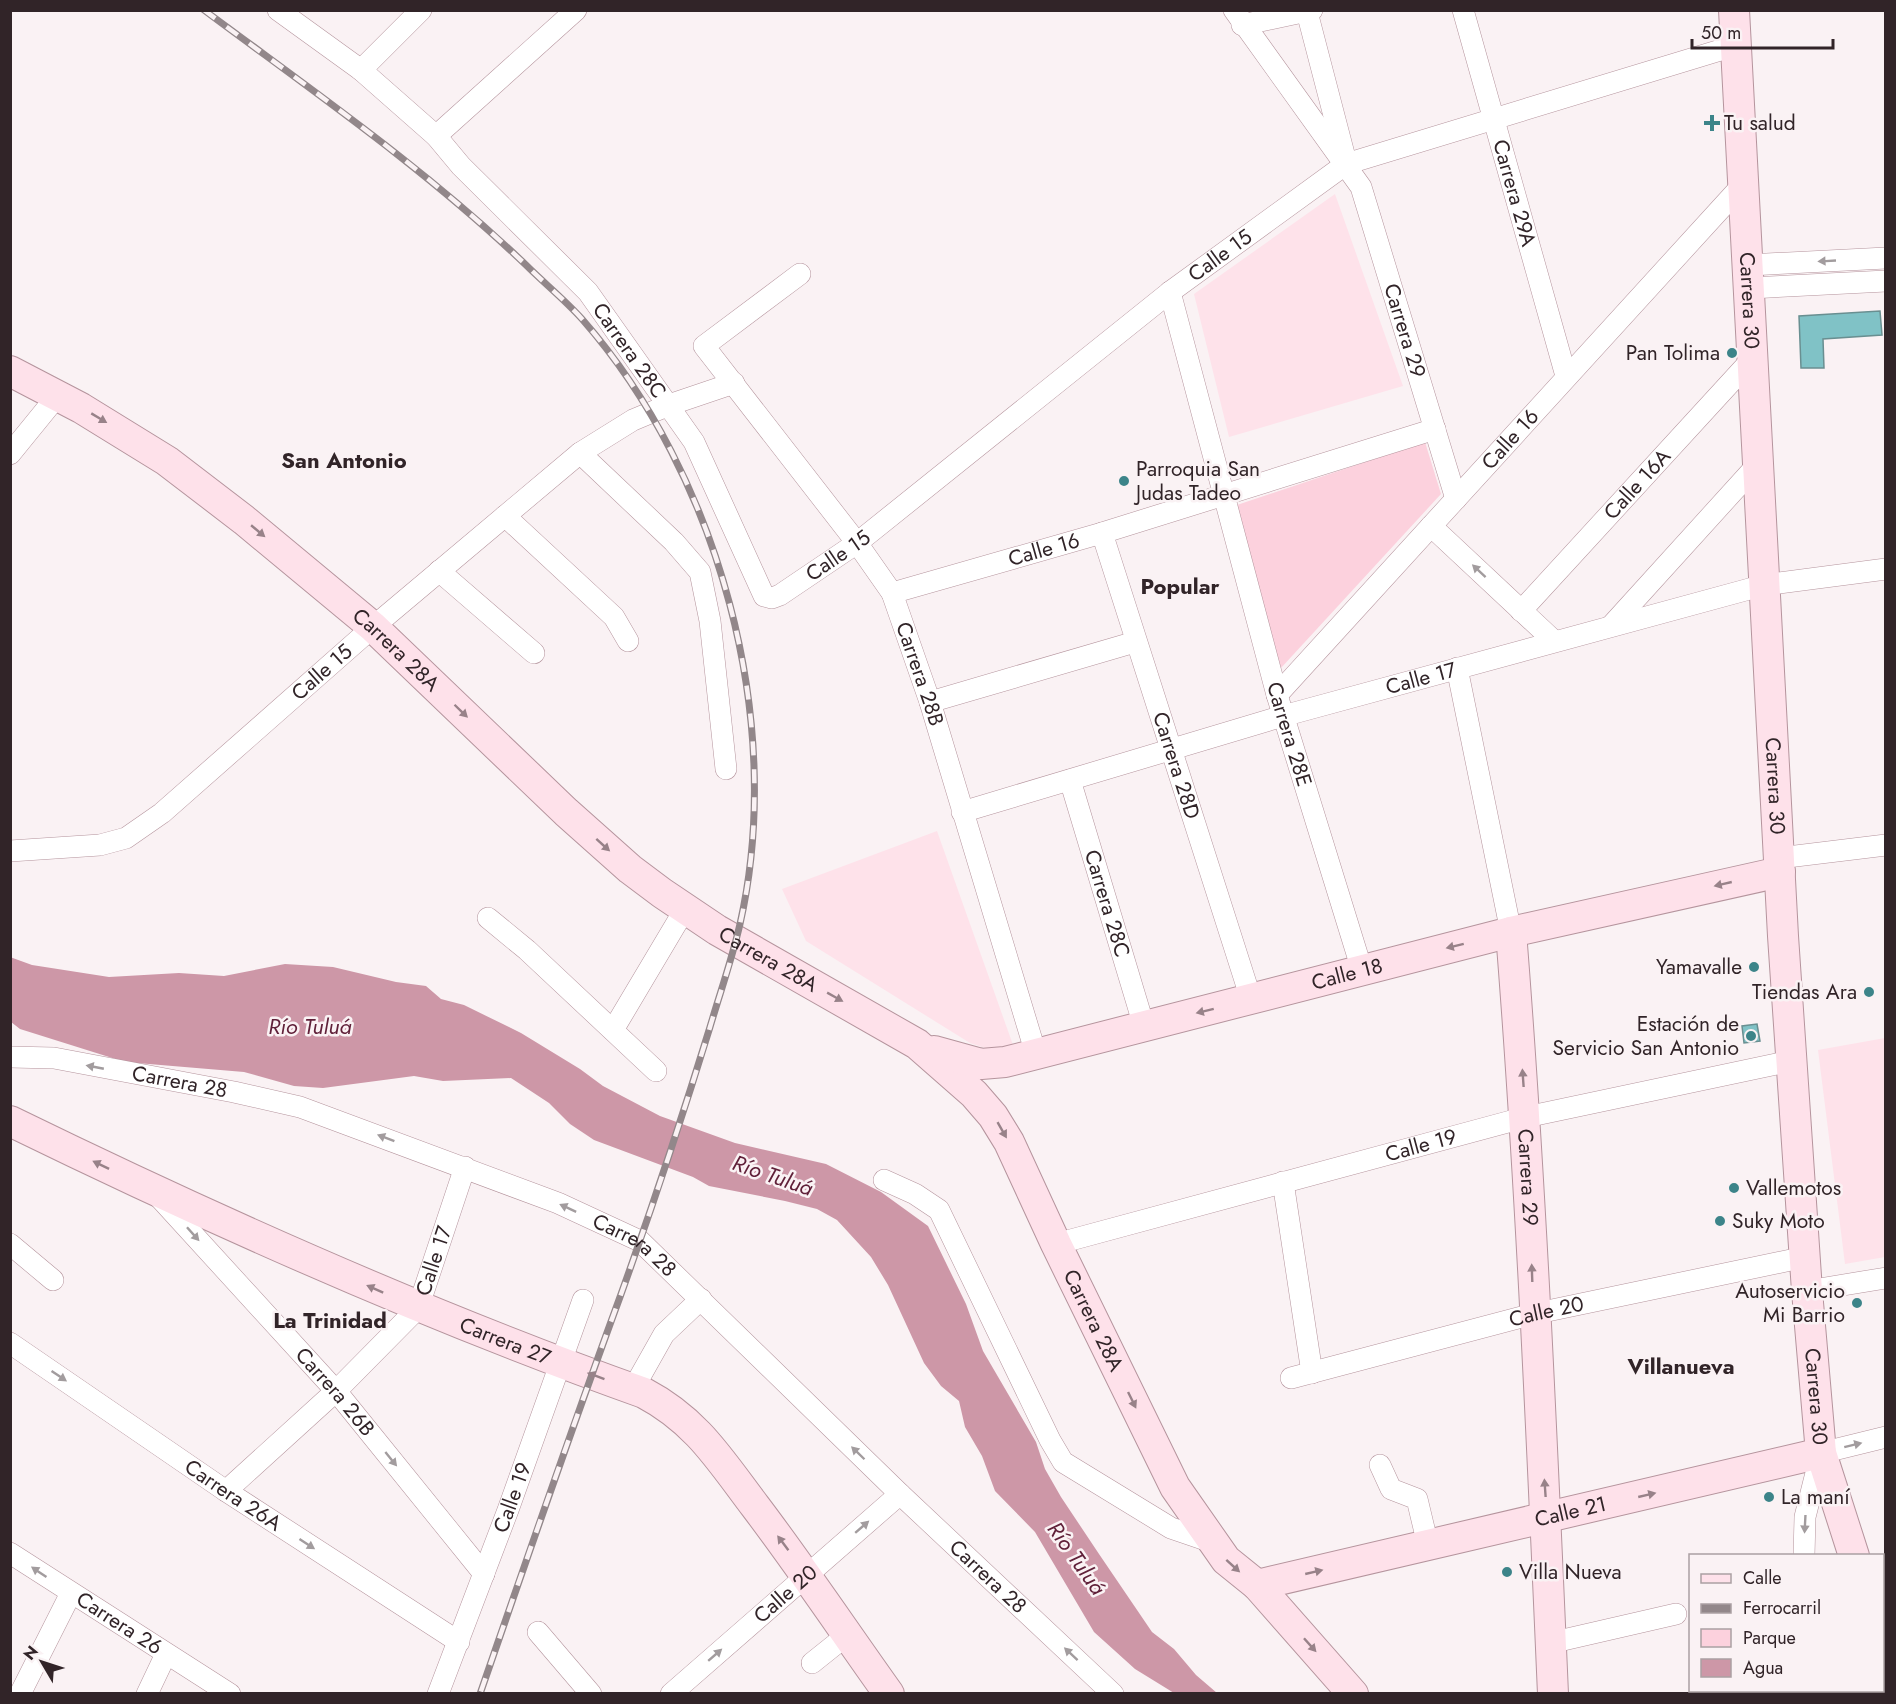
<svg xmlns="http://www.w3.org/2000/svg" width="1896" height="1704" viewBox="0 0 1896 1704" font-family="Jost,sans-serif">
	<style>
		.built { fill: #fee2ea }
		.green { fill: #fcd1dd }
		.water { fill: #cd97a7 }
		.building { fill: #80c2c6; stroke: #698f91; stroke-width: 1.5 }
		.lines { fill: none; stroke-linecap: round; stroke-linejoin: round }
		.street-casing { stroke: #b5949d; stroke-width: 22 }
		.secondary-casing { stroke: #b5949d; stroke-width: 32 }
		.street { stroke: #fff; stroke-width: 21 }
		.secondary { stroke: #fee1ea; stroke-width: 30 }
		.rail-casing { stroke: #92878a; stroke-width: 7 }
		.rail { stroke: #faf2f4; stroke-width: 4.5; stroke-dasharray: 14; stroke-linecap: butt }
		.oneway { fill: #a29c9e }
		.oneway2 { fill: #988289 }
		.poi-dot { fill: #3c8489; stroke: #faf2f4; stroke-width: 2 }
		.labels { text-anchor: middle; stroke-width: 5; stroke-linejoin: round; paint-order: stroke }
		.poi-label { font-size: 21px; fill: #312428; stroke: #faf2f4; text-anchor: start }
		.street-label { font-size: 21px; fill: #312428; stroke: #faf2f4 }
		.neighbourhood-label { font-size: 22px; font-weight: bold; fill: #312428; stroke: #faf2f4 }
		.water-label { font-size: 22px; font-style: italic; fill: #602039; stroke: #faf2f4 }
	</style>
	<rect width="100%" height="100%" fill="#faf2f4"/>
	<path class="built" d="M1335 194 1403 386 1229 437 1194 294Z
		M937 831 1013 1045 988 1049 970 1043 806 941 782 889Z
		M1885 1038V1257L1845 1264 1818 1050Z"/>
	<path class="green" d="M1425 442 1441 494 1281 668 1234 506Z"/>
	<path class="water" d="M10 957 32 965 109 977 179 973 224 976 285 964 333 967 396 982 426 986 441 999 464 1005 521 1033 580 1069 603 1086 660 1116 735 1143 826 1164 881 1192 928 1226 966 1304 983 1351 1036 1442 1045 1469 1061 1497 1099 1554 1152 1632 1174 1649 1196 1675 1217 1693H1174L1135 1669 1094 1632 1035 1532 995 1491 982 1456 965 1427 959 1401 941 1386 924 1363 888 1285 871 1257 837 1220 817 1209 785 1201 709 1186 693 1177 594 1140 570 1124 549 1103 511 1078 443 1081 414 1076 323 1088 294 1086 244 1072 125 1062 20 1029 11 1022Z"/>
	<path class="building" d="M1880 311 1882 335 1823 339 1824 368H1801L1799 316Z
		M1757 1024 1760 1041 1744 1043 1742 1026Z"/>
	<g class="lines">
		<defs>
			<g id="street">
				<path id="s1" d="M278 10 361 70 436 136 461 166 588 292 694 442 764 596 772 598 780 595 857 543 1170 292 1346 164 1737 45"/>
				<path id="s2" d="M1234 10 1361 187 1456 499"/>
				<path id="s3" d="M1463 10 1566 376"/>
				<path d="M1307 12 1344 154"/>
				<path d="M1242 25 1312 10"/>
				<path d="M361 70 421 10"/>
				<path d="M436 136 576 10"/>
				<path d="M1748 265 1886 258"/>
				<path id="s4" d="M800 274 704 346 857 543 892 593 930 702 1036 1054"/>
				<path d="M1750 288 1886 281"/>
				<path id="s5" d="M1170 292 1277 695 1362 970"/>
				<path d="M580 453 674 542 700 572 710 621 726 769"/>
				<path d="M10 454 58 395"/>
				<path d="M505 516 614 617 628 641"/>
				<path d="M1431 526 1554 641"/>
				<path id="s6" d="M1102 533 1251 999"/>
				<path d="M439 571 534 653"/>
				<path id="s7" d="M892 593 1102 533 1435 429"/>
				<path id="s8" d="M1521 611 1753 358"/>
				<path d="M1611 626 1758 464"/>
				<path d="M1457 668 1511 932"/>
				<path id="s9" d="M1277 695 1745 182"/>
				<path d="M930 702 1135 642"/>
				<path id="s10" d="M1070 780 1144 1026"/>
				<path id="s11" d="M962 812 1283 716 1764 585 1886 569"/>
				<path id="s12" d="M10 851 100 845 126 838 162 813 373 627 580 453 633 420 669 405 734 383"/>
				<path d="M1779 858 1886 845"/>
				<path d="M488 918 527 950 656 1071"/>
				<path d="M613 1030 685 909"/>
				<path id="s13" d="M10 1057 54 1058 234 1092 300 1107 558 1203 640 1241 900 1494 1113 1694"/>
				<path d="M884 1180 915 1194 939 1210 1050 1440 1063 1462 1171 1528 1212 1542"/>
				<path d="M1283 1182 1312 1373"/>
				<path id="s14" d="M158 1196 336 1391 484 1574"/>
				<path d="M10 1244 53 1280"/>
				<path id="s15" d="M1056 1244 1526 1117 1791 1061"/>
				<path d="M1807 1291 1886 1278"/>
				<path id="s16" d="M10 1343 226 1491 459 1642"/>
				<path id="s17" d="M1291 1378 1533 1314 1805 1257"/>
				<path d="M633 1389 664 1334 701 1299"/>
				<path d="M1380 1465 1391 1489 1417 1499 1428 1545"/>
				<path id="s18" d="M226 1491 336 1391 418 1308 465 1167"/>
				<path id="s19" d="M10 1553 230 1694"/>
				<path d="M1804 1556 1805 1517 1821 1453 1886 1437"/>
				<path d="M538 1632 591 1694"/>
				<path d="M1550 1643 1676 1614"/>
				<path d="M812 1663 847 1635"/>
				<path d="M1809 1690 1810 1694"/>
				<path d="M20 1694 71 1593"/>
				<path d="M147 1694 166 1654"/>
				<path id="s20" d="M438 1694 508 1510 583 1300"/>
				<path id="s21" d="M671 1694 900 1494"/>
			</g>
			<g id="secondary">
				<path id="s22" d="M1734 10 1783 936 1807 1291 1821 1453 1854 1556"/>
				<path id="s23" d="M10 371 81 408 167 461 244 520 373 627 566 812 630 869 662 893 717 930 917 1044 974 1094 993 1116 1009 1142 1056 1244 1175 1487 1226 1560 1257 1585 1353 1694"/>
				<path id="s24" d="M1511 932C1531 1185 1542 1440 1553 1694"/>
				<path id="s25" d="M934 1051 981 1064 1005 1062 1511 932 1780 872"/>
				<path id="s26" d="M10 1121C217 1222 427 1316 644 1393 697 1421 720 1460 755 1506 802 1568 844 1631 889 1694"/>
				<path id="s27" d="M1257 1585 1821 1453"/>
				<path d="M1882 1626 1886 1633"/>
			</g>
		</defs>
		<use href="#street" class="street-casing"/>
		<use href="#secondary" class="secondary-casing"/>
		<use href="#street" class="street"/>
		<use href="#secondary" class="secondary"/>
		<defs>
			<path id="rail" d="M204 10C314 92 427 170 526 265 544 283 565 300 582 319 719 475 786 721 740 924 732 959 720 993 710 1027 682 1118 652 1208 620 1297 572 1428 526 1561 480 1694"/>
		</defs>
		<use href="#rail" class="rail-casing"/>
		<use href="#rail" class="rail"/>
	</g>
	<defs><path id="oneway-solid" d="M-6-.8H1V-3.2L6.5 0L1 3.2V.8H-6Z" transform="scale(1.5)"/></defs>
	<g class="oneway">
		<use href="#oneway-solid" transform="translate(1827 261) rotate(177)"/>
		<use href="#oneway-solid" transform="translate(1479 571) rotate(-137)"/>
		<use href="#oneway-solid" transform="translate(95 1067) rotate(-169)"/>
		<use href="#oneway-solid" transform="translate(386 1138) rotate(-159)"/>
		<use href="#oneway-solid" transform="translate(568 1208) rotate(-155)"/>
		<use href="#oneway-solid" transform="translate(193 1234) rotate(48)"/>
		<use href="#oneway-solid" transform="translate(59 1376) rotate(34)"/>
		<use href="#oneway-solid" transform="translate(1853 1445) rotate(-14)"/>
		<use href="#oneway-solid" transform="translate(858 1453) rotate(-136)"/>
		<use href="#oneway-solid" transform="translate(391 1459) rotate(51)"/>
		<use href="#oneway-solid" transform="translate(1805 1524) rotate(93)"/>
		<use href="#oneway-solid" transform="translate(862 1527) rotate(-41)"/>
		<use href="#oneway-solid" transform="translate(307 1544) rotate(33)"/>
		<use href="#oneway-solid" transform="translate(39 1572) rotate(-146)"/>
		<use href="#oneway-solid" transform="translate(1071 1654) rotate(-137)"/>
		<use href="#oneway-solid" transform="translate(715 1655) rotate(-41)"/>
	</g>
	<g class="oneway2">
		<use href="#oneway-solid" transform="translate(99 418) rotate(31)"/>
		<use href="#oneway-solid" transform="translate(258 531) rotate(40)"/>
		<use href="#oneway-solid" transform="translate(461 711) rotate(44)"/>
		<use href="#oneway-solid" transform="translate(603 845) rotate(42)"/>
		<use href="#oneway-solid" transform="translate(1723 884) rotate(167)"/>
		<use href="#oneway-solid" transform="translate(1455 946) rotate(166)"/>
		<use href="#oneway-solid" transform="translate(835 997) rotate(29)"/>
		<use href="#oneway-solid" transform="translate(1205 1011) rotate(166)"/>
		<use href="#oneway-solid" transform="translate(1523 1078) rotate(-94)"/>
		<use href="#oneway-solid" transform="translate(1002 1130) rotate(60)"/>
		<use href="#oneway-solid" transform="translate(101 1165) rotate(-154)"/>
		<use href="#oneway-solid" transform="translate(1532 1273) rotate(-92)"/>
		<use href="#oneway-solid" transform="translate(375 1289) rotate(-156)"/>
		<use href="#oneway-solid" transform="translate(596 1376) rotate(-160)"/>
		<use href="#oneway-solid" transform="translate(1132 1400) rotate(64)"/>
		<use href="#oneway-solid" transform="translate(1545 1488) rotate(-94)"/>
		<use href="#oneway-solid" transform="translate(1647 1495) rotate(-13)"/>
		<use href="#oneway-solid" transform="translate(783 1543) rotate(-127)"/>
		<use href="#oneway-solid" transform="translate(1233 1566) rotate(42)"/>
		<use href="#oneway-solid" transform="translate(1314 1572) rotate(-13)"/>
		<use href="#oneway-solid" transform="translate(1310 1645) rotate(48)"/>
	</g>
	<g class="poi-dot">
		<path d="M1709 114h6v6h6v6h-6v6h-6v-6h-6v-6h6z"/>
		<circle cx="1732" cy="353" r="6"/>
		<circle cx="1124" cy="481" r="6"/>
		<circle cx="1754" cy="967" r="6"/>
		<circle cx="1869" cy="992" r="6"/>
		<circle cx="1751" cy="1036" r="6"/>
		<circle cx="1734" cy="1188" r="6"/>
		<circle cx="1720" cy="1221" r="6"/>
		<circle cx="1857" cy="1303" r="6"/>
		<circle cx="1769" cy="1497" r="6"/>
		<circle cx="1507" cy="1572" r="6"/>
	</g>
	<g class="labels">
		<g class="poi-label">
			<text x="1724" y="130">Tu salud</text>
			<text x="1720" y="360" text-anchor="end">Pan Tolima</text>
			<text x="1136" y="476">Parroquia San<tspan x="1136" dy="24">Judas Tadeo</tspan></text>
			<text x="1742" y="974" text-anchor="end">Yamavalle</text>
			<text x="1857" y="999" text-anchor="end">Tiendas Ara</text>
			<text x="1739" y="1031" text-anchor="end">Estación de<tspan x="1739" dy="24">Servicio San Antonio</tspan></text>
			<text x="1746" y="1195">Vallemotos</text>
			<text x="1732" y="1228">Suky Moto</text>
			<text x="1845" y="1298" text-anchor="end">Autoservicio<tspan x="1845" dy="24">Mi Barrio</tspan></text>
			<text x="1781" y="1504">La maní</text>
			<text x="1519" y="1579">Villa Nueva</text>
		</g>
		<g class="street-label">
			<text dy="7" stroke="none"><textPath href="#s3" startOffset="190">Carrera 29A</textPath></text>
			<text dy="7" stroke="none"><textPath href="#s1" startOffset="1346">Calle 15</textPath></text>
			<text dy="7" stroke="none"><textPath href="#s22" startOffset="291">Carrera 30</textPath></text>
			<text dy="7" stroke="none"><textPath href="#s2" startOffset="368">Carrera 29</textPath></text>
			<text dy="7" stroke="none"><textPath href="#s1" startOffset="492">Carrera 28C</textPath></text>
			<text dy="7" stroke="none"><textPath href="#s9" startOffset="346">Calle 16</textPath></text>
			<text dy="7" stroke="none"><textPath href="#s8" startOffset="172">Calle 16A</textPath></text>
			<text dy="7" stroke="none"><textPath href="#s7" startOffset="158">Calle 16</textPath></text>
			<text dy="7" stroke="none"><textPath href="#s1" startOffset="860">Calle 15</textPath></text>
			<text dy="7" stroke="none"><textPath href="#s23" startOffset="478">Carrera 28A</textPath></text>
			<text dy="7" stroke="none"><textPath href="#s12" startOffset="374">Calle 15</textPath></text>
			<text dy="7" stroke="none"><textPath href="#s4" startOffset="516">Carrera 28B</textPath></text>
			<text dy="7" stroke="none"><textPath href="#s11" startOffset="478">Calle 17</textPath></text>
			<text dy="7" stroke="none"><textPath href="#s5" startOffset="458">Carrera 28E</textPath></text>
			<text dy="7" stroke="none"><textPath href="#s6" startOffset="244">Carrera 28D</textPath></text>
			<text dy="7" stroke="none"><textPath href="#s22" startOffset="777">Carrera 30</textPath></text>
			<text dy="7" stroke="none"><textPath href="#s10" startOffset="129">Carrera 28C</textPath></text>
			<text dy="7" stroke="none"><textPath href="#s23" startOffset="964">Carrera 28A</textPath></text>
			<text dy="7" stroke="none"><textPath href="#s25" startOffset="426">Calle 18</textPath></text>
			<text dy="7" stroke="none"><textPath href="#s13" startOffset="172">Carrera 28</textPath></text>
			<text dy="7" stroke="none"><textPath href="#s15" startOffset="378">Calle 19</textPath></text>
			<text dy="7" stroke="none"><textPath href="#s24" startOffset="246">Carrera 29</textPath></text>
			<text dy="7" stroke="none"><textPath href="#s13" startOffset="658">Carrera 28</textPath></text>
			<text dy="7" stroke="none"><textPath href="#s18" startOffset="315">Calle 17</textPath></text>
			<text dy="7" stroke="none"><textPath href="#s17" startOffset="264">Calle 20</textPath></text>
			<text dy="7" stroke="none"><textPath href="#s23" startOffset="1468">Carrera 28A</textPath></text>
			<text dy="7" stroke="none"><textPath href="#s26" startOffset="542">Carrera 27</textPath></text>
			<text dy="7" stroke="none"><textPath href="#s14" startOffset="264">Carrera 26B</textPath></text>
			<text dy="7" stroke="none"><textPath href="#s22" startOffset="1389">Carrera 30</textPath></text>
			<text dy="7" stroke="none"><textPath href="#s16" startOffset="270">Carrera 26A</textPath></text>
			<text dy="7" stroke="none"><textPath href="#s20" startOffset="210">Calle 19</textPath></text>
			<text dy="7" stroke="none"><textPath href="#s27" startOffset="322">Calle 21</textPath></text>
			<text dy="7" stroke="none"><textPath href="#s13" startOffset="1144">Carrera 28</textPath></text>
			<text dy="7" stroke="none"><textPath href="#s21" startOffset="152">Calle 20</textPath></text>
			<text dy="7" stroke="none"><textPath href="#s19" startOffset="130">Carrera 26</textPath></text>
		</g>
		<g class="neighbourhood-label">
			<text x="344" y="468">San Antonio</text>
			<text x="1180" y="594">Popular</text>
			<text x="330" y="1328">La Trinidad</text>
			<text x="1681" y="1374">Villanueva</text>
		</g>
		<g class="water-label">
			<text x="310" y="1034">Río Tuluá</text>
			<text transform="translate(773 1175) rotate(19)" y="8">Río Tuluá</text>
			<text transform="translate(1077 1558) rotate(55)" y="8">Río Tuluá</text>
		</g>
	</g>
	<rect width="1896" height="1704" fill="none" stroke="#312428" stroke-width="24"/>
	<rect x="1689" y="1554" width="195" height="138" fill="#faf2f4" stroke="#aaa0a2" stroke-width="1.5"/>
	<rect x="1701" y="1574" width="30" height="9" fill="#fee1ea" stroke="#aaa0a2" stroke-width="1.5"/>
	<text x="1743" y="1584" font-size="18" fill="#312428">Calle</text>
	<rect x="1701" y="1604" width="30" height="9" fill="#92878a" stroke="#aaa0a2" stroke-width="1.5"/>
	<text x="1743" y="1614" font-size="18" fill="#312428">Ferrocarril</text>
	<rect x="1701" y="1629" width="30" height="18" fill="#fcd1dd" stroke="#aaa0a2" stroke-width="1.5"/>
	<text x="1743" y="1644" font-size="18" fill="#312428">Parque</text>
	<rect x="1701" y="1659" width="30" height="18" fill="#cd97a7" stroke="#aaa0a2" stroke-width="1.5"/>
	<text x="1743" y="1674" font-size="18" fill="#312428">Agua</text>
	<g transform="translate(42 1662) rotate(309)" stroke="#faf2f4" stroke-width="4.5" paint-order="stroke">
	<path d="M0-4.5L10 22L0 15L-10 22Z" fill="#312428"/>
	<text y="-9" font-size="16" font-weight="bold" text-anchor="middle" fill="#312428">N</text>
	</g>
	<path d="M1692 39v9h141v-9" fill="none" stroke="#312428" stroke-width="3"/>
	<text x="1701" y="39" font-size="18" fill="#312428" stroke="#faf2f4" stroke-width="4.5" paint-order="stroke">50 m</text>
</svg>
